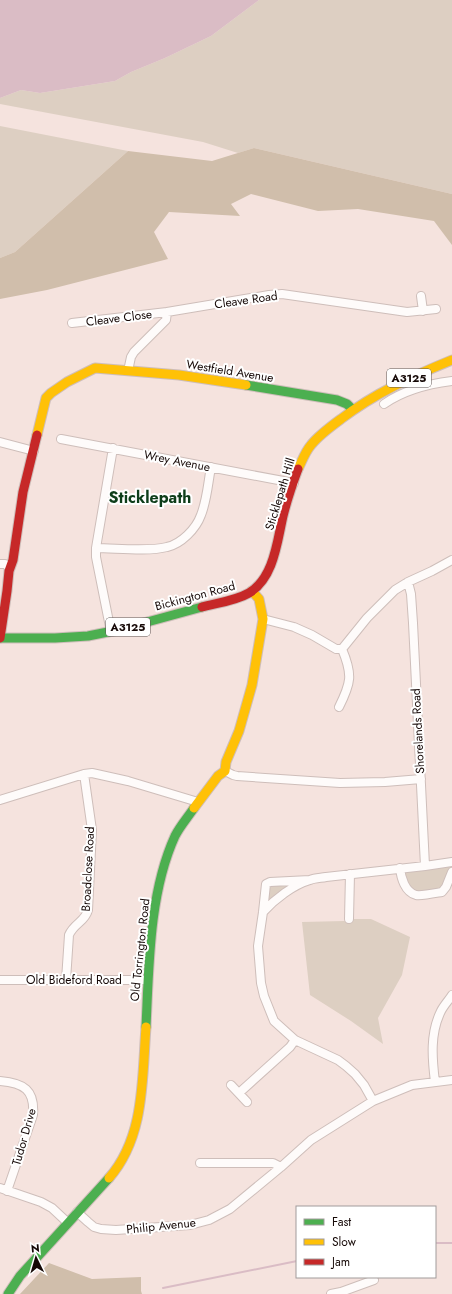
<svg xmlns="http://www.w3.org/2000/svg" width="452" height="1294" viewBox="0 0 452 1294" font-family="Jost,sans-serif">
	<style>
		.green { fill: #ddcfc2 }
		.forest { fill: #d0beab }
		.water { fill: #dabcc5 }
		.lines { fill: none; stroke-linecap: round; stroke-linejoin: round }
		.stream { stroke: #dabcc5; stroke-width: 2 }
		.street-casing { stroke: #cebeba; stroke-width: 10 }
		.fast-casing { stroke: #cebeba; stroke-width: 11 }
		.slow-casing { stroke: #cebeba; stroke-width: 11 }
		.jam-casing { stroke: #cebeba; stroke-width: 11 }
		.street { stroke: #fefbfa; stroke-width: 8 }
		.fast { stroke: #4caf50; stroke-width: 9 }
		.slow { stroke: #ffc107; stroke-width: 9 }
		.jam { stroke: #c62828; stroke-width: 9 }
		.labels { text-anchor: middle; stroke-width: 4; stroke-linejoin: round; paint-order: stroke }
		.shield { fill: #fff; stroke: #5b5251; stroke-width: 1 }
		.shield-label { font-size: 11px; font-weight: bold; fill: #150806 }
		.street-label { font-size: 12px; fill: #150806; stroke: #fff }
		.district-label { font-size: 16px; font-weight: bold; fill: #0e3e1a; stroke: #fff }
	</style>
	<rect width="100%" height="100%" fill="#f5e3de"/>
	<path class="green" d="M259 0H452V194L254 148 238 153 203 142 0 104V98L21 90 40 93 115 81 131 72 165 58 211 36Z
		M0 126 128 151 15 252 0 258Z
		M450 865 451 870 441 890C419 892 409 897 402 870Z
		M289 885 288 887 270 901 268 900 269 886Z
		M353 919H371L410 937 402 975 378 1018 383 1044 351 1021 310 995 302 922 344 921 352 922Z"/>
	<path class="forest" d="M254 148 452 194V245L434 221 358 209 318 211 251 194 231 204 240 216 169 212 154 232 168 259 47 290 0 299V258L15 252 128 151 212 161Z
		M49 1263 92 1279 141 1277V1291L142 1294H20Z"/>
	<path class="water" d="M0 0H259L211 36 165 58 131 72 115 81 40 93 21 90 0 98Z"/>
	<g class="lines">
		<path class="stream" d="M435 1243H452
			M163 1288 297 1261"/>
		<defs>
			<path id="street" d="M421 296 423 311
				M72 323 167 312
				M128 371 131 357 134 352 166 320 167 312 269 295 282 294 407 312 436 309
				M384 404C404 390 428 384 452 381
				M61 439 294 483
				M0 442 34 451
				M96 548C116 548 147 552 167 547 181 544 196 529 201 515 207 500 208 483 211 467
				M0 564H5L9 567
				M408 582 411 594 413 623 425 866
				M263 619 294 627 312 635 336 649H342L367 618 395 590 408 582 432 571 452 560
				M111 632 96 557V548L113 448
				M339 707C351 683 353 675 342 649
				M225 771 233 775 237 776 340 783 385 782 421 779
				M0 800 84 774 92 773 128 781 198 802
				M400 868C401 878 405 892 416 895 422 896 436 893 442 892L446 887 452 872
				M310 880 270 882 266 884 263 912 258 946 261 983 264 996 274 1021 295 1040 338 1060 346 1066 355 1074 364 1085 373 1101
				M263 912C275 899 293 885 310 880 315 878 321 878 326 877L425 866 452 862
				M349 919 350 874
				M0 980H148
				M66 980 69 935C74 923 85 922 88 910L92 830 84 774
				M0 1081C24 1083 35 1090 33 1115L7 1191
				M435 1082C432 1058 430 1033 441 1011 444 1005 449 1000 452 995
				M231 1085 247 1102
				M239 1093 290 1047 295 1040
				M200 1163H273L281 1167
				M0 1188 41 1202 52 1208 67 1222
				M77 1212 88 1222 94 1227 101 1229 116 1230 190 1225 209 1220 230 1209 281 1167 311 1140 373 1101 412 1085 452 1080
				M331 1294 341 1292 374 1280"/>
			<path id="fast" d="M246 385 337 400 347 404 352 409
				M0 638H55L88 636 118 630 202 607
				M146 1027C149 965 149 893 175 836 180 826 188 817 194 808
				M8 1294 20 1276 109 1178"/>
			<path id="slow" d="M37 435 46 398 51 393 67 382 95 368 179 375 246 385
				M298 469C302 461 305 452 311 445 319 435 330 427 341 419 375 393 413 376 452 360
				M194 808 218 776 225 771 226 762 239 731 252 685 263 619 259 599 252 591
				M109 1178C145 1137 142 1079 146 1027"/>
			<path id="jam" d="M202 607C217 603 235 601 249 593 274 578 277 542 283 516 287 500 292 485 298 469
				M0 638 7 591 9 571 13 560 23 492 37 435"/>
		</defs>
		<use href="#street" class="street-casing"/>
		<use href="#fast" class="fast-casing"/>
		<use href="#slow" class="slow-casing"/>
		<use href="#jam" class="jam-casing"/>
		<use href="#street" class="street"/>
		<use href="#fast" class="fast"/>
		<use href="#slow" class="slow"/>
		<use href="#jam" class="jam"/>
	</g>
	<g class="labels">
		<g class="shield">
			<rect x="387" y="369" width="44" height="18" rx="3"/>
			<rect x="106" y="618" width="44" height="18" rx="3"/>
		</g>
		<g class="shield-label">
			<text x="409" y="382">A3125</text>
			<text x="128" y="631">A3125</text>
		</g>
		<g class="street-label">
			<text transform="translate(246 300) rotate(-8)" y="4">Cleave Road</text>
			<text transform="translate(119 318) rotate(-7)" y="4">Cleave Close</text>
			<text transform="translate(230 371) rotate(9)" y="4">Westfield Avenue</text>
			<text transform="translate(177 461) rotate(11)" y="4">Wrey Avenue</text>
			<text transform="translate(280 494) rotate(-73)" y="4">Sticklepath Hill</text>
			<text transform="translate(195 596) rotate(-15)" y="4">Bickington Road</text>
			<text transform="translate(418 731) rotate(-93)" y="4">Shorelands Road</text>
			<text transform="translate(88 869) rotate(-87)" y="4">Broadclose Road</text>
			<text transform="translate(140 950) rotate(-84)" y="4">Old Torrington Road</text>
			<text x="74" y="984">Old Bideford Road</text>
			<text transform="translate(24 1137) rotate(-74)" y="4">Tudor Drive</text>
			<text transform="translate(161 1226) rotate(-6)" y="4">Philip Avenue</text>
		</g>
		<g class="district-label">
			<text x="150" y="503">Sticklepath</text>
		</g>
	</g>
	<rect x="296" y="1206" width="140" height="72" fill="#ffffff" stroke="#a19c9b"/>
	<rect x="304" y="1219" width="20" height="6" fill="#4caf50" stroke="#a19c9b"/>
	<text x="332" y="1226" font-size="12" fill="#150806">Fast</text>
	<rect x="304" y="1239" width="20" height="6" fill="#ffc107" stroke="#a19c9b"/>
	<text x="332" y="1246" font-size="12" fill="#150806">Slow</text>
	<rect x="304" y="1259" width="20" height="6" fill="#c62828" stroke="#a19c9b"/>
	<text x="332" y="1266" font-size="12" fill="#150806">Jam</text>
	<g transform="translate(36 1258) rotate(355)" stroke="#ffffff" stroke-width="3" paint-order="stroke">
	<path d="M0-3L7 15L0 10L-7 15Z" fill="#150806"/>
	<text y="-6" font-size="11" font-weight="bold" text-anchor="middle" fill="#150806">N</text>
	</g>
</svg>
